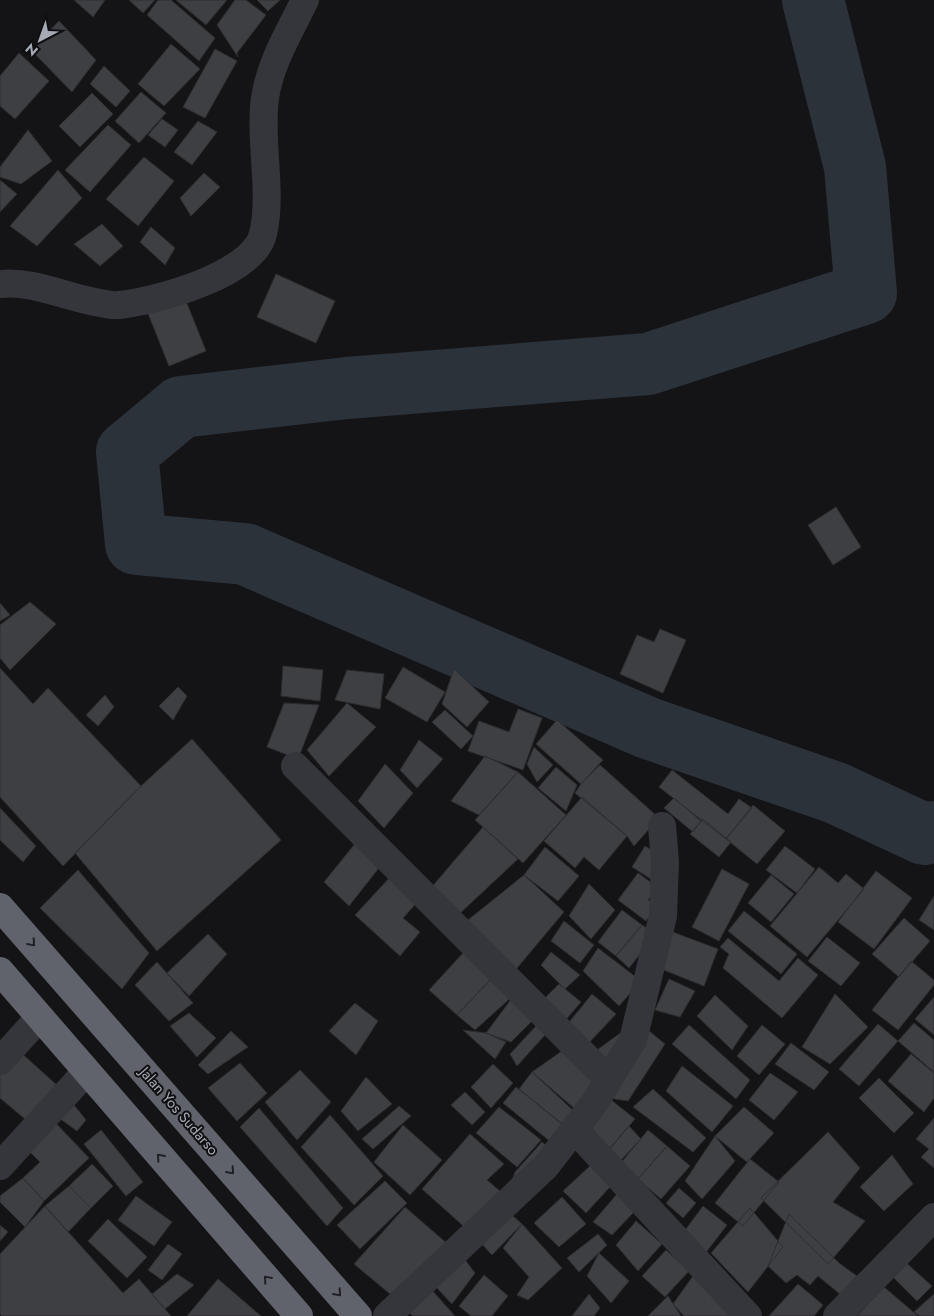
<svg xmlns="http://www.w3.org/2000/svg" width="934" height="1316" viewBox="0 0 934 1316" font-family="Jost,sans-serif">
	<style>
		.lines { fill: none; stroke-linecap: round; stroke-linejoin: round }
		.river { stroke: #2b323a; stroke-width: 62 }
		.building { fill: #3e3f43; stroke: #2e2e32 }
		.street { stroke: #35363b; stroke-width: 28 }
		.highway { stroke: #61636c; stroke-width: 28 }
		.oneway { stroke: #1f2023 }
		.labels { text-anchor: middle; stroke-width: 4; stroke-linejoin: round; paint-order: stroke }
		.street-label { font-size: 15px; fill: #a6aab6; stroke: #0f0f11 }
	</style>
	<rect width="100%" height="100%" fill="#141416"/>
	<g class="lines">
		<path class="river" d="M813 0 855 167 866 293 648 364 347 388 181 407 127 452 136 544 245 554 648 728 836 793 924 834 934 832"/>
	</g>
	<path class="building" d="M74 0H105L93 17Z
		M129 0H155L143 13Z
		M158 0H171L215 38 199 61 147 15Z
		M176 0H227L206 25Z
		M235 0H246L266 15 237 53 238 57 217 25Z
		M257 0H280L268 11Z
		M59 21 96 60 72 92 31 50Z
		M171 44 200 69 164 106 138 84Z
		M215 49 237 61 205 118 183 107Z
		M19 53 49 81 15 119 0 106V76Z
		M104 66 130 91 116 107 90 84Z
		M141 92 166 113 139 143 115 121Z
		M92 93 113 114 80 147 59 126Z
		M162 119 178 130 165 147 148 135Z
		M198 121 217 132 192 165 174 152Z
		M108 125 131 145 90 192 65 170Z
		M28 130 52 161 21 184 0 177V167Z
		M144 157 174 181 138 226 106 199Z
		M58 170 82 198 37 246 10 226Z
		M204 173 220 187 191 216 180 198Z
		M0 180 17 194 0 212Z
		M102 224 123 246 100 266 74 244Z
		M151 227 175 248 165 265 140 242Z
		M276 274 335 301 316 343 257 317Z
		M184 296 206 351 169 366 147 311Z
		M836 507 861 547 833 565 808 525Z
		M30 602 56 624 10 670 0 658V625Z
		M0 603 10 615 0 621Z
		M660 629 686 640 663 693 620 674 637 635 654 642Z
		M283 666 323 670 320 701 281 696Z
		M403 667 445 692 427 722 385 698Z
		M0 668 33 704 48 688 141 786 63 866 0 797Z
		M454 669 489 702 467 727 442 704Z
		M347 670 384 674 380 709 335 700Z
		M178 687 187 696 173 720 159 706Z
		M105 695 114 707 98 726 86 715Z
		M284 703 319 705 298 759 267 747Z
		M347 703 376 727 329 776 307 750Z
		M518 709 542 718 523 770 468 751 479 721 509 732Z
		M445 710 473 736 461 749 432 722Z
		M557 720 603 760 581 784 536 744Z
		M192 739 281 840 157 951 75 853 141 786Z
		M419 740 443 759 417 788 400 770Z
		M534 747 553 765 537 782 527 764Z
		M485 756 518 772 479 815 451 801Z
		M385 764 413 793 384 828 358 801Z
		M600 765 659 818 634 846 627 836 575 793 581 784Z
		M556 767 577 785 566 811 538 788Z
		M672 770 728 814 739 799 752 808 726 839 659 787Z
		M518 772 566 815 523 863 475 820Z
		M582 797 627 836 599 870 584 857 575 868 544 841Z
		M674 798 701 821 693 832 664 808Z
		M753 805 785 831 757 864 726 839Z
		M0 808 36 846 23 862 0 840Z
		M703 819 731 842 719 857 690 834Z
		M483 827 518 859 456 917 425 895Z
		M358 840 382 864 349 906 324 882Z
		M645 846 664 858 651 879 632 867Z
		M785 846 815 869 797 893 766 870Z
		M545 847 579 876 558 901 524 875Z
		M819 867 838 883 846 874 864 889 807 957 770 926Z
		M722 869 749 884 719 941 692 927Z
		M78 870 149 953 122 989 40 908Z
		M876 871 912 898 874 949 838 922Z
		M638 873 657 887 648 900 657 906 646 921 618 900Z
		M392 875 420 899 403 918 420 932 400 956 355 915Z
		M524 875 564 912 512 974 463 924Z
		M771 875 794 894 771 922 748 903Z
		M589 884 615 910 591 939 569 916Z
		M934 896V930L919 920Z
		M622 910 642 925 616 956 598 942Z
		M744 911 797 954 781 974 728 931Z
		M904 918 930 941 899 977 872 954Z
		M564 921 594 945 580 963 551 941Z
		M642 925 656 934 629 968 616 956Z
		M670 931 718 949 704 986 656 967Z
		M208 934 227 954 189 996 167 973Z
		M827 937 860 963 841 986 808 961Z
		M728 938 779 981 798 958 818 975 782 1018 723 968 729 954 720 947Z
		M598 948 641 981 619 1006 583 971Z
		M551 952 580 975 565 989 541 965Z
		M463 953 494 976 457 1015 429 990Z
		M911 961 934 980V985L898 1030 872 1010Z
		M157 962 193 1003 169 1021 135 985Z
		M494 976 515 994 475 1030 457 1015Z
		M669 979 695 991 680 1017 655 1010Z
		M559 984 581 1002 563 1023 541 1002Z
		M515 994 538 1015 511 1042 486 1033Z
		M592 994 616 1014 586 1046 566 1026Z
		M835 994 868 1027 830 1064 802 1047Z
		M715 995 748 1026 732 1050 697 1016Z
		M934 997V1035L915 1019Z
		M355 1003 378 1021 356 1055 329 1031Z
		M189 1013 216 1038 197 1057 170 1026Z
		M914 1023 934 1040V1072L898 1041Z
		M878 1024 898 1041 859 1086 839 1069Z
		M689 1025 750 1080 736 1099 672 1044Z
		M762 1025 785 1044 759 1075 737 1056Z
		M536 1026 545 1035 517 1066 510 1054Z
		M643 1026 665 1044 628 1101 609 1098Z
		M463 1030 486 1033 506 1042 495 1059Z
		M231 1031 248 1047 208 1074 198 1065Z
		M623 1031 611 1069 597 1050Z
		M791 1043 829 1072 814 1090 775 1064Z
		M19 1051 59 1087 25 1119 0 1098V1068Z
		M562 1051 600 1083 575 1109 532 1072Z
		M911 1054 934 1073V1098L924 1112 888 1081Z
		M240 1063 267 1093 237 1121 208 1088Z
		M493 1064 513 1083 491 1108 471 1087Z
		M682 1066 733 1106 712 1132 666 1091Z
		M300 1070 331 1102 297 1140 265 1102Z
		M532 1072 579 1116 569 1130 519 1089Z
		M770 1073 798 1092 774 1120 749 1100Z
		M366 1077 392 1104 358 1131 341 1111Z
		M879 1078 914 1113 894 1133 859 1098Z
		M516 1087 565 1126 552 1143 503 1103Z
		M653 1089 706 1138 693 1152 633 1107Z
		M465 1092 485 1112 472 1125 451 1105Z
		M605 1095 635 1119 609 1149 583 1126Z
		M74 1105 86 1120 77 1131 59 1118Z
		M399 1106 411 1116 373 1149 362 1139Z
		M499 1107 541 1140 517 1167 476 1133Z
		M744 1107 774 1133 747 1162 715 1136Z
		M259 1108 343 1208 327 1226 240 1127Z
		M330 1115 383 1176 354 1205 301 1147Z
		M50 1117 89 1158 44 1201 23 1178 40 1162 22 1144Z
		M934 1118V1168L921 1157 929 1149 916 1139Z
		M403 1125 442 1160 410 1195 374 1162Z
		M629 1126 641 1139 620 1161 608 1151Z
		M101 1130 143 1182 126 1196 84 1144Z
		M648 1130 667 1146 638 1179 620 1164Z
		M828 1132 860 1168 833 1202 865 1221 828 1264 761 1198Z
		M470 1134 504 1164 487 1180 507 1197 469 1231 422 1189Z
		M715 1136 735 1161 702 1199 685 1181Z
		M542 1142 551 1150 512 1181 515 1172Z
		M667 1146 690 1166 661 1199 638 1179Z
		M892 1155 913 1184 884 1211 860 1187Z
		M750 1159 779 1182 743 1226 715 1203Z
		M92 1164 113 1186 91 1208 69 1186Z
		M591 1165 610 1187 586 1213 563 1191Z
		M23 1178 44 1201 25 1227 0 1202V1196Z
		M385 1181 407 1203 360 1249 337 1225Z
		M69 1186 91 1208 68 1232 45 1206Z
		M679 1188 696 1203 683 1218 666 1203Z
		M617 1194 634 1212 612 1235 593 1222Z
		M136 1196 172 1222 154 1246 118 1220Z
		M562 1197 586 1224 559 1247 534 1223Z
		M45 1206 123 1293 139 1279 171 1316H2L0 1314V1254Z
		M703 1206 727 1225 704 1255 680 1237Z
		M405 1207 450 1246 396 1299 354 1264Z
		M503 1207 522 1224 492 1255 478 1240Z
		M750 1208 783 1247 748 1292 711 1253Z
		M789 1214 839 1263 857 1276 841 1295 818 1276 810 1285 797 1275 786 1283 768 1266Z
		M108 1219 147 1257 127 1278 88 1241Z
		M636 1221 662 1244 638 1271 616 1245Z
		M522 1224 562 1268 528 1300 517 1295 529 1277 503 1248Z
		M0 1225 8 1232 0 1241Z
		M598 1234 607 1245 579 1272 567 1258Z
		M168 1244 182 1254 162 1280 148 1270Z
		M666 1250 689 1271 665 1297 642 1276Z
		M599 1253 629 1281 611 1303 587 1276Z
		M463 1257 475 1273 452 1304 435 1286Z
		M903 1260 932 1286 917 1301 891 1275Z
		M177 1274 194 1285 165 1309 152 1294Z
		M484 1275 508 1296 492 1316H471L459 1306Z
		M693 1276 730 1316H684L673 1304Z
		M218 1279 261 1316H187Z
		M798 1284 823 1305 814 1316H769Z
		M884 1287 918 1316H857Z
		M431 1289 455 1316H413L408 1312Z
		M589 1294 600 1308 594 1316H572Z
		M934 1294V1316H920L914 1312Z
		M668 1296 681 1316H648Z"/>
	<g class="lines">
		<path class="street" d="M0 284C32 280 68 298 100 303 106 304 113 306 119 305 156 301 253 275 263 234 273 191 259 142 265 98 270 63 290 31 305 0
			M295 766 608 1079
			M0 1061 40 1017
			M575 1130 748 1316
			M0 1166 86 1072
			M387 1316 546 1166 593 1105 633 1040 663 916 665 862 662 826
			M837 1316 934 1217"/>
		<path class="highway" d="M0 907 358 1316
			M0 971 299 1316"/>
	</g>
	<defs><path id="oneway-chevron" d="M-2-3.5L2.5 0L-2 3.5" fill="none" stroke-width="1.6" stroke-linecap="round" stroke-linejoin="round" transform="scale(1.25)"/></defs>
	<g class="oneway">
		<use href="#oneway-chevron" transform="translate(32 943) rotate(49)"/>
		<use href="#oneway-chevron" transform="translate(160 1157) rotate(-131)"/>
		<use href="#oneway-chevron" transform="translate(231 1171) rotate(49)"/>
		<use href="#oneway-chevron" transform="translate(267 1279) rotate(-131)"/>
		<use href="#oneway-chevron" transform="translate(338 1293) rotate(49)"/>
	</g>
	<g class="labels">
		<g class="street-label">
			<text transform="translate(179 1111) rotate(49)" y="5">Jalan Yos Sudarso</text>
		</g>
	</g>
	<g transform="translate(40 40) rotate(221)" stroke="#0f0f11" stroke-width="4" paint-order="stroke">
	<path d="M0-4L9 19L0 12L-9 19Z" fill="#a6aab6"/>
	<text y="-8" font-size="14" font-weight="bold" text-anchor="middle" fill="#a6aab6">N</text>
	</g>
</svg>
